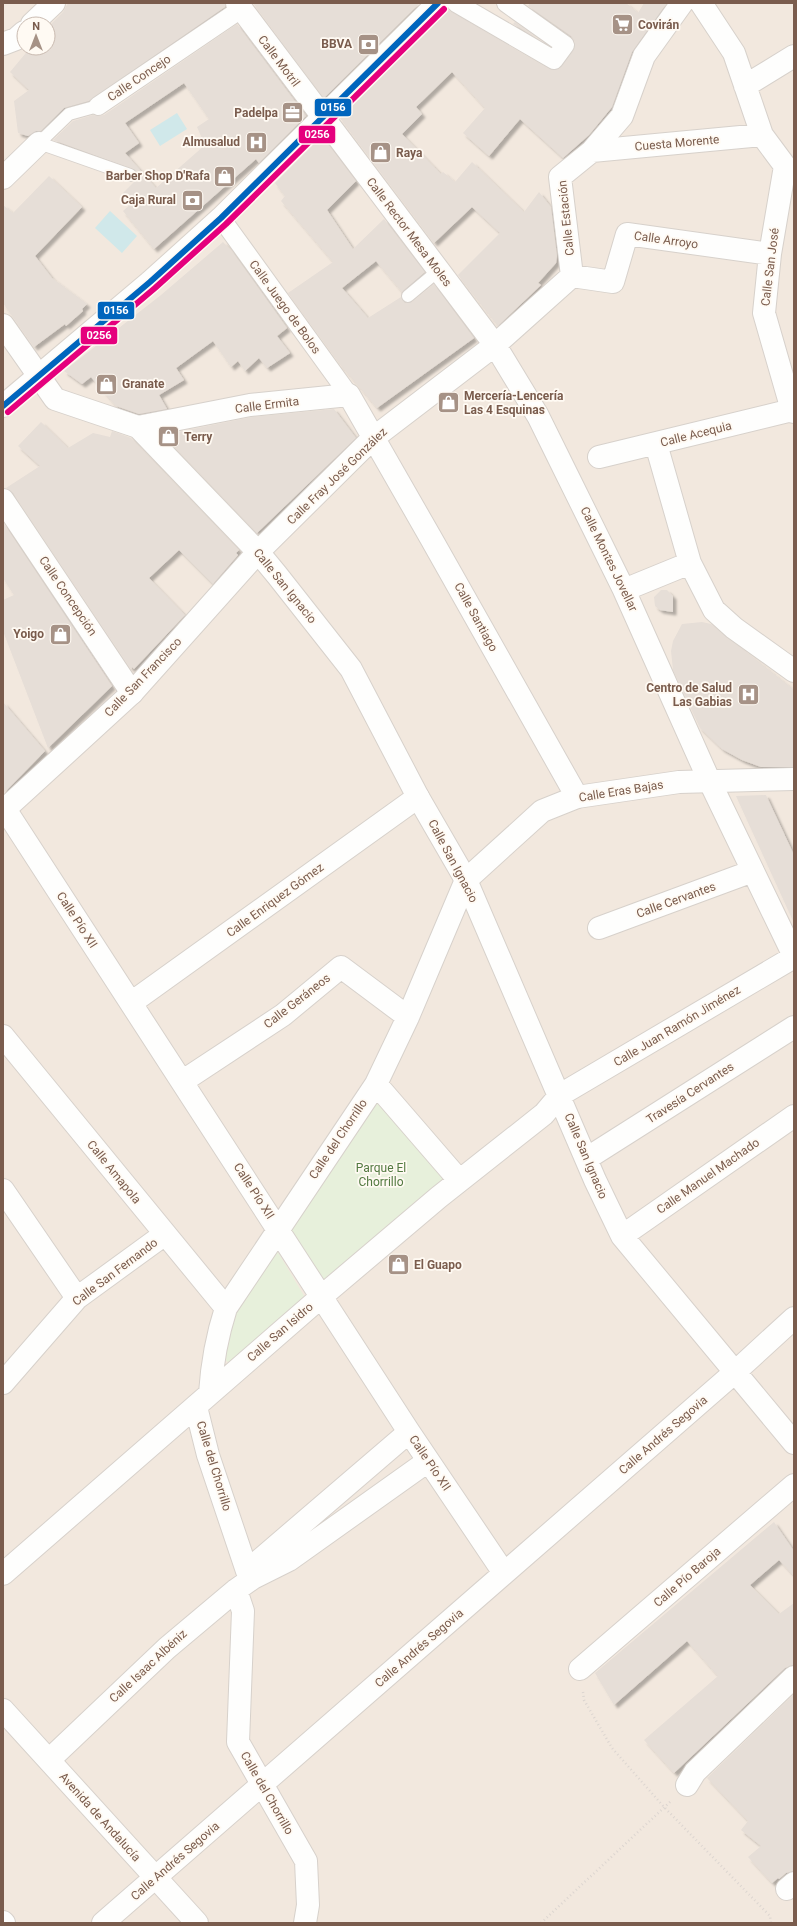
<svg xmlns="http://www.w3.org/2000/svg" width="797" height="1926" viewBox="0 0 797 1926" font-family="Roboto,sans-serif">
	<style>
		.residential { fill: #f2e8de; fill-rule: evenodd }
		.green { fill: #e7f0db }
		.water { fill: #d0e8ea }
		.building { fill: #e6ded7; fill-rule: evenodd; filter: url(#shadow) }
		.lines { fill: none; stroke-linecap: round; stroke-linejoin: round }
		.service-casing { stroke: #d7d1cb; stroke-width: 14 }
		.pedestrian-casing { stroke: #d7d1cb; stroke-width: 20 }
		.minor-casing { stroke: #d7d1cb; stroke-width: 24 }
		.tertiary-casing { stroke: #d7d1cb; stroke-width: 24 }
		.secondary-casing { stroke: #d9d2cb; stroke-width: 24 }
		.path { stroke: #dcd5d0; stroke-width: 2.5; stroke-dasharray: 1 3; stroke-linecap: butt }
		.service { stroke: #fefefd; stroke-width: 12 }
		.pedestrian { stroke: #fefefd; stroke-width: 18 }
		.minor { stroke: #fefefd; stroke-width: 22 }
		.tertiary { stroke: #fefefd; stroke-width: 22 }
		.secondary { stroke: #fefefd; stroke-width: 22 }
		.bus-1-casing { stroke: #fffaf3; stroke-width: 9 }
		.bus-2-casing { stroke: #fffaf3; stroke-width: 9 }
		.bus-1 { stroke: #0065bd; stroke-width: 6 }
		.bus-2 { stroke: #e5007d; stroke-width: 6 }
		.labels { text-anchor: middle; stroke-width: 3.5; stroke-linejoin: round; paint-order: stroke }
		.poi-label { font-size: 12px; font-weight: bold; fill: #7a5c4d; stroke: #fffaf3; text-anchor: end }
		.street-label { font-size: 12px; fill: #7a5c4d; stroke: #fffaf3 }
		.park-label { font-size: 12px; fill: #537a41; stroke: #fffaf3 }
		.line-badge { stroke: #fffaf3; stroke-width: 1.5 }
		.badge-label { font-size: 11px; text-anchor: middle; font-weight: bold; fill: #fff }
	</style>
	<defs>
		<filter id="shadow"><feDropShadow dx="3.5" dy="3.5" stdDeviation="1" flood-color="#0004"/></filter>
	</defs>
	<rect width="100%" height="100%" fill="#f9f5f0"/>
	<path class="residential" d="M3 3H794V1923H3ZM24 24H48V48H24Z"/>
	<path class="green" d="M377 1100 445 1180 322 1282 289 1228Z
		M276 1249 306 1299 229 1363 223 1358 235 1308Z"/>
	<path class="water" d="M177 113 187 129 160 146 150 130Z
		M110 211 137 236 122 253 95 228Z"/>
	<path class="building" d="M68 3H225V7L89 101 64 108 41 131H36L28 136 18 133 14 101 29 90 10 72 30 48H48V27L63 12Z
		M253 3H420L324 98Z
		M530 3H626L638 13 644 3H667L632 52 612 107 589 135 563 158 520 119 489 156 463 133 485 108 452 72 416 107 422 114 402 134 441 174 443 172 455 182 472 162 524 212 539 192 551 207 557 256 556 263 538 283 541 285 498 326 458 275 500 233 472 207 434 243 340 118 448 10 549 69H559L573 51 575 41 571 36 528 6Z
		M515 22 537 38 513 24Z
		M237 24 306 116 259 163 256 159 154 249 123 211 132 203 123 193 139 177 135 170 53 140 73 121 93 115 98 116 104 115ZM184 83 209 119 197 127 205 145 156 188 125 153 139 143 125 123Z
		M322 136 356 181 327 210 353 249 384 219 425 272 402 292 376 261 342 288 368 318 401 297 405 303 412 302 434 284 474 338 377 408 339 363 288 293 333 262 281 201 285 196 275 183Z
		M49 176 82 207 35 256 52 278 87 304 82 309 83 311 66 326 65 324 34 347 3 303V205L13 213Z
		M223 242 232 251 287 328 277 336 290 353 267 368 259 358 245 371 238 361 231 367 213 341 176 368 184 380 159 395 167 409 139 414 116 406 91 377 82 384 64 371 161 295Z
		M334 409 356 438 257 533 163 435 252 417Z
		M41 422 68 448 93 433 110 437 112 431 131 438 239 550 236 553 238 555 213 584 179 550 149 578 185 615 134 669 132 667 131 669 13 493 6 488 40 466 18 446Z
		M3 522 112 686 48 748 3 631V600L14 595 3 578Z
		M661 590H667L673 596V612L660 610 655 606 654 597Z
		M702 622 711 624 794 690V767H761L742 760 722 749 700 728 673 670 671 651 673 641 682 624Z
		M3 702 45 751 3 794Z
		M766 795 794 855V923L736 796Z
		M774 1522 794 1551V1576L779 1560 750 1585 779 1614 794 1603V1665L785 1668 674 1773 644 1740 718 1676 687 1641 614 1705 595 1673Z
		M794 1694V1871L786 1873 779 1879 778 1878 772 1883 748 1857 761 1846 741 1830 748 1821 707 1778Z"/>
	<g class="lines">
		<defs>
			<path id="service" d="M98 106 69 114 39 143 130 175
				M408 296 438 271"/>
			<path id="pedestrian" d="M456 3 554 60 565 45 506 3
				M98 106 241 9
				M221 218 349 395"/>
			<path id="minor" d="M237 3 495 345 538 416 624 590 709 780 794 956
				M701 3 734 53 762 135 785 166
				M32 24 54 3
				M3 44 16 39 24 32
				M745 86 794 56
				M592 151 762 135
				M785 166 770 254 764 313 792 410 794 412
				M3 178 39 143
				M572 276 613 282 627 234 770 254
				M138 427 250 405 349 395 432 540 577 797
				M656 444 690 563 714 610 734 628 794 671
				M599 457 792 410
				M3 500 132 693
				M258 552 372 439 495 345 572 276 560 177 592 151 622 116 644 56 682 3
				M624 590 690 563
				M5 809 409 1432 504 1573
				M466 880 595 1180 622 1236 794 1443
				M599 928 753 871
				M131 1003 418 797
				M3 1036 226 1308
				M183 1081 283 1015 341 967 408 1017
				M376 1084 459 1180
				M586 1159 794 1027
				M3 1190 77 1298
				M622 1236 794 1116
				M3 1383 77 1298 165 1234
				M210 1393C212 1363 217 1336 226 1308L376 1084 408 1017 466 880
				M196 1407 208 1455 247 1571
				M3 1574 321 1297 439 1197 544 1114 560 1095 794 957
				M250 1574 247 1571 409 1432
				M236 1590 243 1611 238 1742 306 1861 308 1905 305 1923
				M580 1669 794 1485
				M49 1760 167 1648 236 1590 253 1578 289 1560 428 1461
				M687 1785 695 1772 794 1677
				M787 1889 794 1883
				M3 1922 4 1923
				M103 1923 734 1373 794 1318"/>
			<path id="tertiary" d="M3 325 55 399 138 427 258 552 277 575 351 669 418 797 466 880 542 811 577 797 679 782 794 779
				M3 811 132 693 258 552
				M3 1710 197 1923"/>
			<path id="secondary" d="M3 406 150 282 221 218 438 3"/>
		</defs>
		<use href="#service" class="service-casing"/>
		<use href="#pedestrian" class="pedestrian-casing"/>
		<use href="#minor" class="minor-casing"/>
		<use href="#tertiary" class="tertiary-casing"/>
		<use href="#secondary" class="secondary-casing"/>
		<path class="path" d="M583 1692 584 1700 612 1748 664 1807 770 1916 771 1923
			M541 1923 671 1801"/>
		<use href="#service" class="service"/>
		<use href="#pedestrian" class="pedestrian"/>
		<use href="#minor" class="minor"/>
		<use href="#tertiary" class="tertiary"/>
		<use href="#secondary" class="secondary"/>
		<defs>
			<path id="bus-1" d="M3 406 150 282 221 218 438 3"/>
			<path id="bus-2" d="M8 412 155 288 226 224 444 9"/>
		</defs>
		<use href="#bus-1" class="bus-1-casing"/>
		<use href="#bus-2" class="bus-2-casing"/>
		<use href="#bus-1" class="bus-1"/>
		<use href="#bus-2" class="bus-2"/>
	</g>
	<defs>
		<symbol id="supermarket-square" viewBox="-11 -11 22 22"><rect x="-9" y="-9" width="18" height="18" rx="4" fill="#a69286" stroke="#fffaf3"/><path d="M-6-5.5h2.5l.6 2H6L4.5 2H-2.5L-4.4-4H-6ZM-1.5 3.2a1.3 1.3 0 1 0 .1 0ZM3 3.2a1.3 1.3 0 1 0 .1 0Z" fill="#fff"/></symbol>
		<symbol id="bank-square" viewBox="-11 -11 22 22"><rect x="-9" y="-9" width="18" height="18" rx="4" fill="#a69286" stroke="#fffaf3"/><path d="M-6-4H6V4H-6ZM0-2.3a2.3 2.3 0 1 0 0 4.6a2.3 2.3 0 1 0 0-4.6Z" fill="#fff"/></symbol>
		<symbol id="office-square" viewBox="-11 -11 22 22"><rect x="-9" y="-9" width="18" height="18" rx="4" fill="#a69286" stroke="#fffaf3"/><path d="M-6-3h4V-5.5h4V-3h4V5H-6ZM-1-4.5V-3h2v-1.5ZM-6 0V1H6V0Z" fill="#fff"/></symbol>
		<symbol id="hospital-square" viewBox="-11 -11 22 22"><rect x="-9" y="-9" width="18" height="18" rx="4" fill="#a69286" stroke="#fffaf3"/><path d="M-5-5h3v3.5h4V-5h3V5h-3V1.5h-4V5h-3Z" fill="#fff"/></symbol>
		<symbol id="shop-square" viewBox="-11 -11 22 22"><rect x="-9" y="-9" width="18" height="18" rx="4" fill="#a69286" stroke="#fffaf3"/><path d="M-5-2.5h2.3a2.7 3.5 0 0 1 5.4 0H5L5.5 6h-11ZM-1.5-2.5h3a1.5 2.3 0 0 0-3 0Z" fill="#fff"/></symbol>
	</defs>
	<g fill-rule="evenodd">
		<use href="#supermarket-square" x="610" y="12" width="25" height="25"/>
		<use href="#bank-square" x="356" y="32" width="25" height="25"/>
		<use href="#office-square" x="280" y="100" width="25" height="25"/>
		<use href="#hospital-square" x="244" y="130" width="25" height="25"/>
		<use href="#shop-square" x="368" y="140" width="25" height="25"/>
		<use href="#shop-square" x="212" y="164" width="25" height="25"/>
		<use href="#bank-square" x="180" y="188" width="25" height="25"/>
		<use href="#shop-square" x="94" y="372" width="25" height="25"/>
		<use href="#shop-square" x="436" y="390" width="25" height="25"/>
		<use href="#shop-square" x="156" y="424" width="25" height="25"/>
		<use href="#shop-square" x="48" y="622" width="25" height="25"/>
		<use href="#hospital-square" x="736" y="682" width="25" height="25"/>
		<use href="#shop-square" x="386" y="1252" width="25" height="25"/>
	</g>
	<g class="labels">
		<g class="poi-label">
			<text x="638" y="29" text-anchor="start">Covirán</text>
			<text x="352" y="48">BBVA</text>
			<text x="278" y="117">Padelpa</text>
			<text x="240" y="146">Almusalud</text>
			<text x="396" y="157" text-anchor="start">Raya</text>
			<text x="210" y="180">Barber Shop D'Rafa</text>
			<text x="176" y="204">Caja Rural</text>
			<text x="122" y="388" text-anchor="start">Granate</text>
			<text x="464" y="400" text-anchor="start">Mercería-Lencería<tspan x="464" dy="14">Las 4 Esquinas</tspan></text>
			<text x="184" y="441" text-anchor="start">Terry</text>
			<text x="44" y="638">Yoigo</text>
			<text x="732" y="692">Centro de Salud<tspan x="732" dy="14">Las Gabias</tspan></text>
			<text x="414" y="1269" text-anchor="start">El Guapo</text>
		</g>
		<g class="street-label">
			<text transform="translate(279 61) rotate(53)" y="4">Calle Motril</text>
			<text transform="translate(139 78) rotate(-34)" y="4">Calle Concejo</text>
			<text transform="translate(677 143) rotate(-5)" y="4">Cuesta Morente</text>
			<text transform="translate(566 218) rotate(-96)" y="4">Calle Estación</text>
			<text transform="translate(409 232) rotate(53)" y="4">Calle Rector Mesa Moles</text>
			<text transform="translate(666 240) rotate(8)" y="4">Calle Arroyo</text>
			<text transform="translate(770 267) rotate(-83)" y="4">Calle San José</text>
			<text transform="translate(285 307) rotate(54)" y="4">Calle Juego de Bolos</text>
			<text transform="translate(267 405) rotate(-7)" y="4">Calle Ermita</text>
			<text transform="translate(696 434) rotate(-14)" y="4">Calle Acequia</text>
			<text transform="translate(337 476) rotate(-44)" y="4">Calle Fray José González</text>
			<text transform="translate(609 559) rotate(64)" y="4">Calle Montes Jovellar</text>
			<text transform="translate(285 586) rotate(51)" y="4">Calle San Ignacio</text>
			<text transform="translate(68 596) rotate(56)" y="4">Calle Concepción</text>
			<text transform="translate(476 617) rotate(61)" y="4">Calle Santiago</text>
			<text transform="translate(143 677) rotate(-46)" y="4">Calle San Francisco</text>
			<text transform="translate(621 791) rotate(-9)" y="4">Calle Eras Bajas</text>
			<text transform="translate(453 861) rotate(62)" y="4">Calle San Ignacio</text>
			<text transform="translate(275 900) rotate(-36)" y="4">Calle Enriquez Gómez</text>
			<text transform="translate(676 900) rotate(-20)" y="4">Calle Cervantes</text>
			<text transform="translate(77 920) rotate(57)" y="4">Calle Pío XII</text>
			<text transform="translate(297 1001) rotate(-38)" y="4">Calle Geráneos</text>
			<text transform="translate(677 1026) rotate(-31)" y="4">Calle Juan Ramón Jiménez</text>
			<text transform="translate(690 1093) rotate(-33)" y="4">Travesía Cervantes</text>
			<text transform="translate(338 1139) rotate(-56)" y="4">Calle del Chorrillo</text>
			<text transform="translate(586 1156) rotate(67)" y="4">Calle San Ignacio</text>
			<text transform="translate(114 1172) rotate(51)" y="4">Calle Amapola</text>
			<text transform="translate(708 1176) rotate(-35)" y="4">Calle Manuel Machado</text>
			<text transform="translate(254 1191) rotate(57)" y="4">Calle Pío XII</text>
			<text transform="translate(115 1272) rotate(-37)" y="4">Calle San Fernando</text>
			<text transform="translate(280 1332) rotate(-41)" y="4">Calle San Isidro</text>
			<text transform="translate(663 1435) rotate(-41)" y="4">Calle Andrés Segovia</text>
			<text transform="translate(430 1463) rotate(56)" y="4">Calle Pío XII</text>
			<text transform="translate(214 1466) rotate(73)" y="4">Calle del Chorrillo</text>
			<text transform="translate(687 1577) rotate(-41)" y="4">Calle Pío Baroja</text>
			<text transform="translate(419 1648) rotate(-41)" y="4">Calle Andrés Segovia</text>
			<text transform="translate(148 1666) rotate(-43)" y="4">Calle Isaac Albéniz</text>
			<text transform="translate(267 1793) rotate(60)" y="4">Calle del Chorrillo</text>
			<text transform="translate(100 1817) rotate(48)" y="4">Avenida de Andalucía</text>
			<text transform="translate(175 1861) rotate(-41)" y="4">Calle Andrés Segovia</text>
		</g>
		<g class="park-label">
			<text x="381" y="1172">Parque El<tspan x="381" dy="14">Chorrillo</tspan></text>
		</g>
	</g>
	<g class="line-badge">
		<rect x="314" y="98" width="38" height="19" rx="4" fill="#0065bd"/>
		<rect x="298" y="125" width="38" height="19" rx="4" fill="#e5007d"/>
		<rect x="97" y="301" width="38" height="19" rx="4" fill="#0065bd"/>
		<rect x="80" y="326" width="38" height="19" rx="4" fill="#e5007d"/>
	</g>
	<g class="badge-label">
		<text x="333" y="111">0156</text>
		<text x="317" y="138">0256</text>
		<text x="116" y="314">0156</text>
		<text x="99" y="339">0256</text>
	</g>
	<rect width="797" height="1926" fill="none" stroke="#7a5c4d" stroke-width="8"/>
	<g transform="translate(36 36)"><circle r="19" fill="#fffaf3" stroke="#cabbb1"/>
	<path d="M0-3L7 15L0 10L-7 15Z" fill="#a69286"/>
	<text y="-6" font-size="11" font-weight="bold" text-anchor="middle" fill="#7a5c4d">N</text>
	</g>
</svg>
